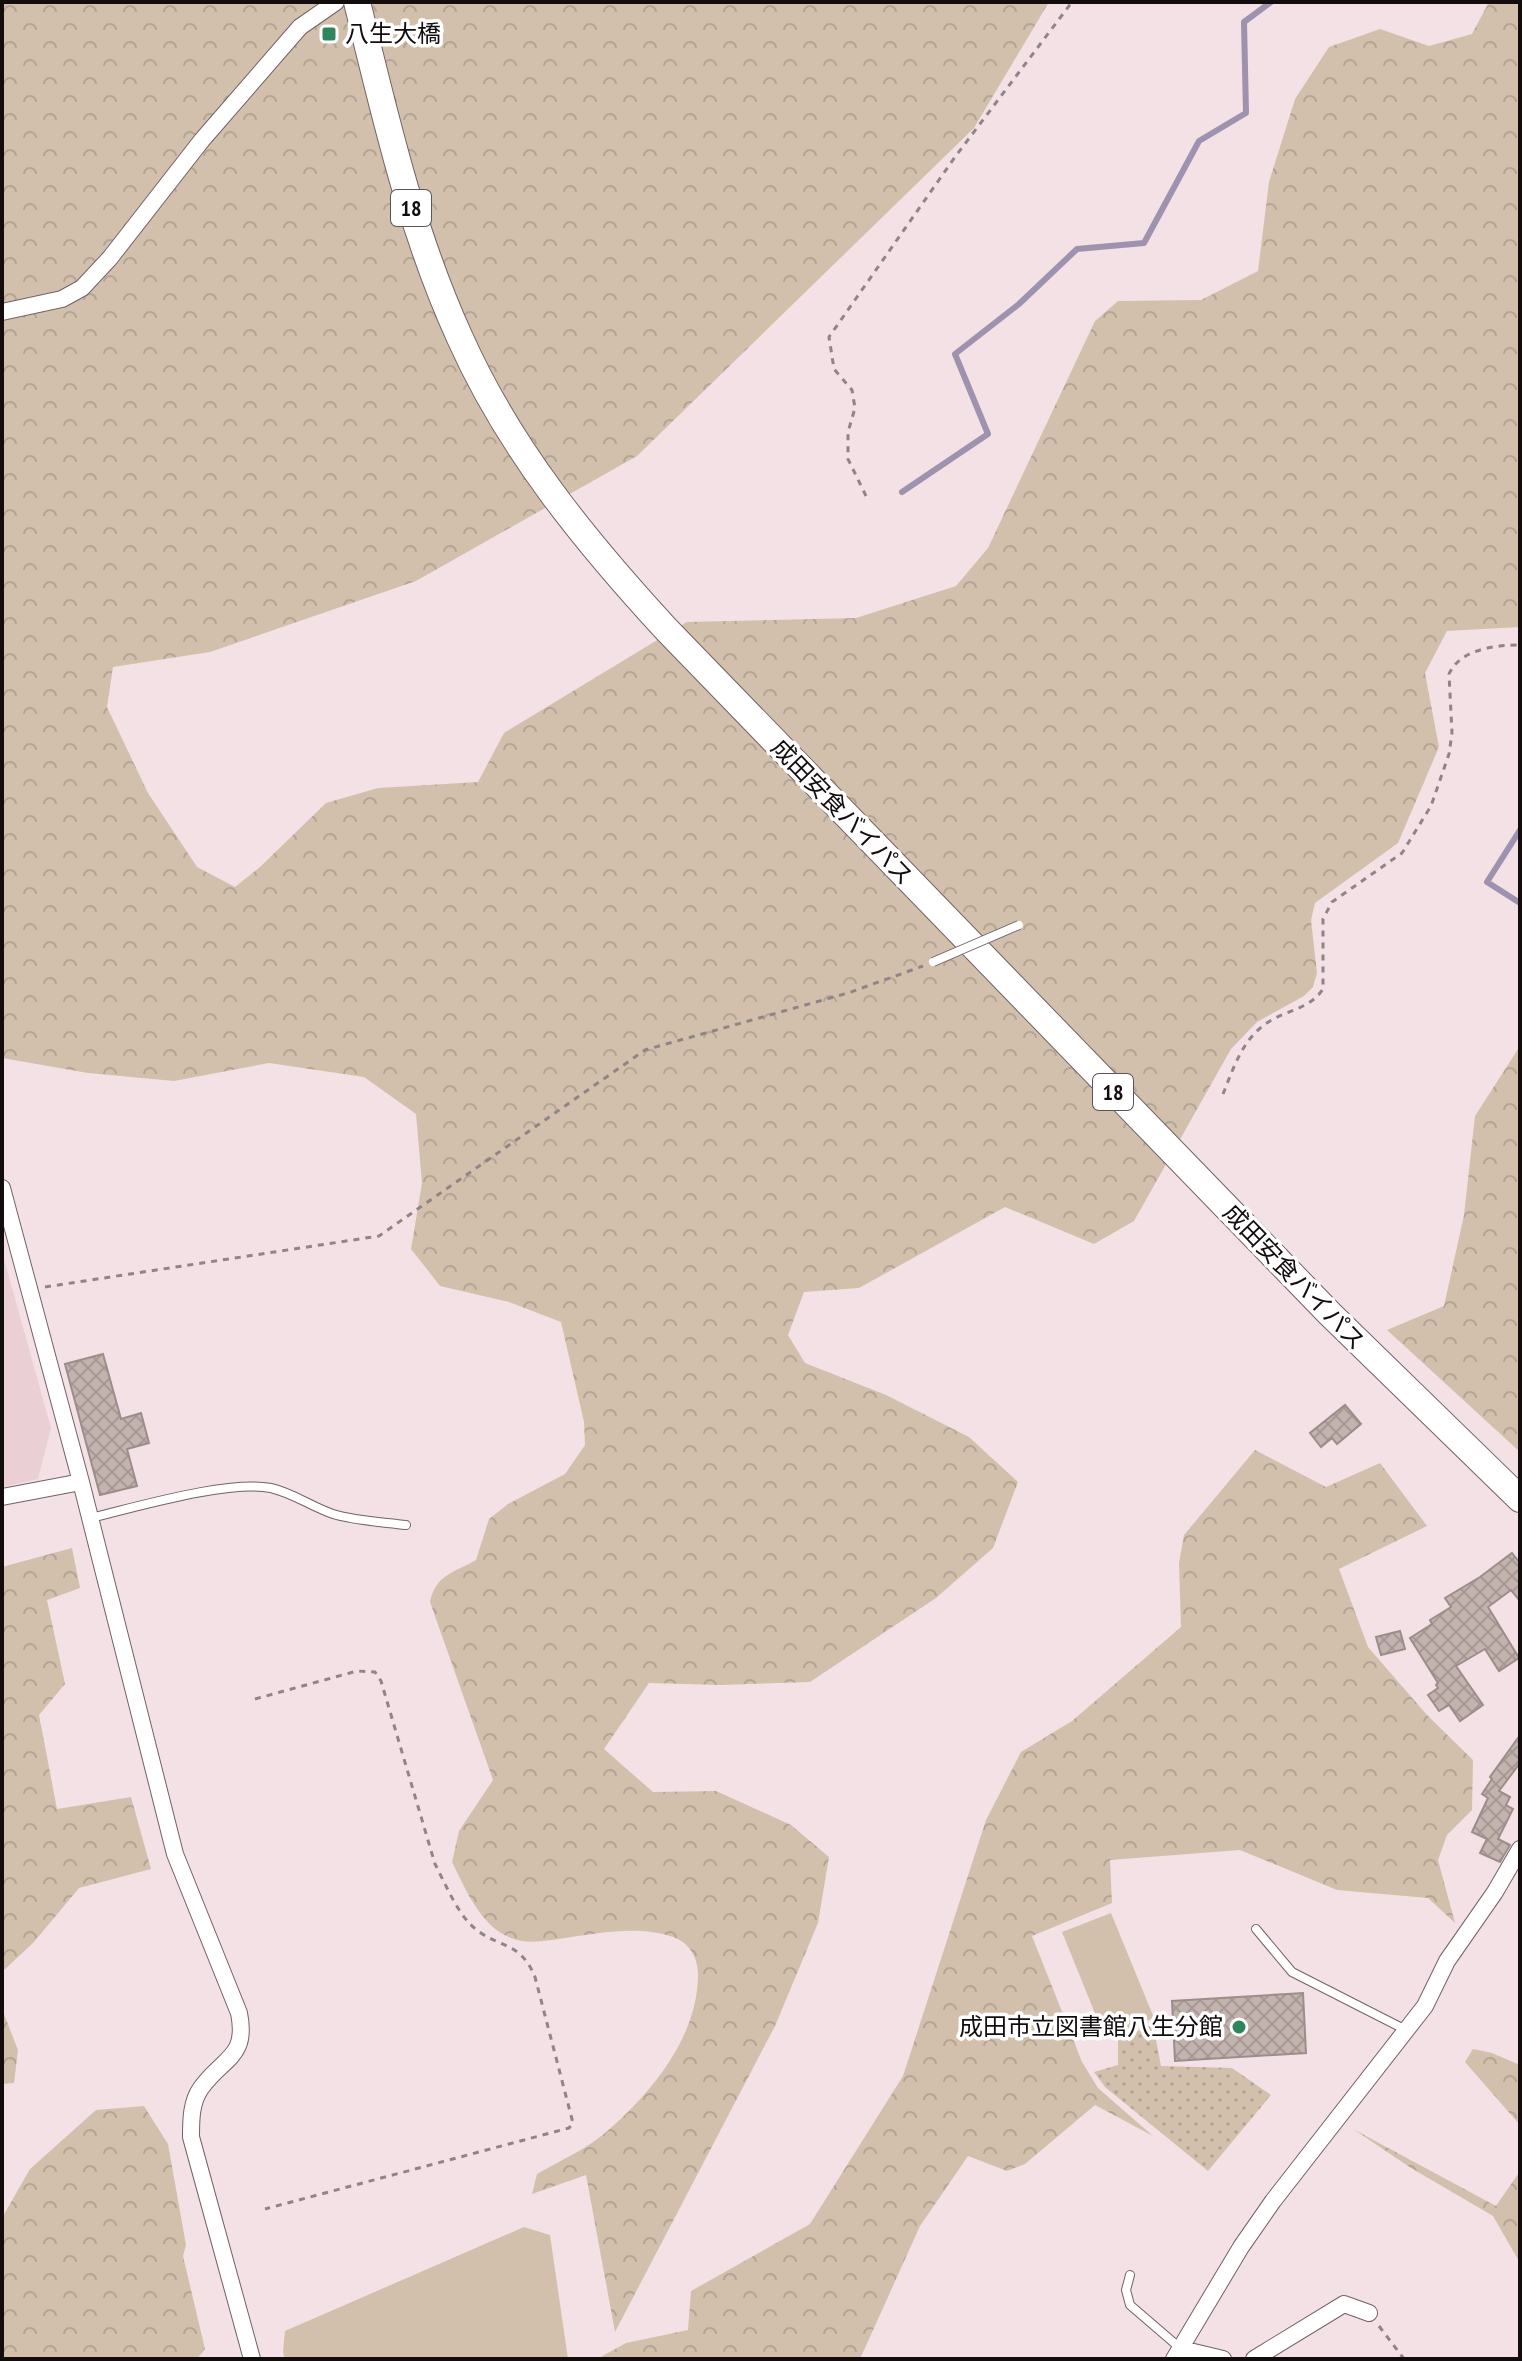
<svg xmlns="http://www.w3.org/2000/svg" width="1522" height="2361" viewBox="0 0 1522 2361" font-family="'PT Sans Narrow','Noto Sans JP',sans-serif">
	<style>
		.built { fill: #ead0d5 }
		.grass { fill: url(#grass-dots) }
		.forest { fill: url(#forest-crowns) }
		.pitch { fill: #d3c0ac }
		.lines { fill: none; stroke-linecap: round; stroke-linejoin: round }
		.stream { stroke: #9e92ae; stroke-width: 6 }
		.building { fill: url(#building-cross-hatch); stroke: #9d8d89; stroke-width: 2 }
		.lane-casing { stroke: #726265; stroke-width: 10 }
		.street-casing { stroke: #726265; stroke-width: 18 }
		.primary-casing { stroke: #726265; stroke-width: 28 }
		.path { stroke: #908486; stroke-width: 3; stroke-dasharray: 6 6; stroke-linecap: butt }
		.lane { stroke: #fff; stroke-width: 8 }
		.street { stroke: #fff; stroke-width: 16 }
		.primary { stroke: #fff; stroke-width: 26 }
		.lane-bridge-casing { stroke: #726265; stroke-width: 10; stroke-linecap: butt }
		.lane-bridge { stroke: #fff; stroke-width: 8 }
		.poi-dot { fill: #2e875c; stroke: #fff; stroke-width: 3 }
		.labels { text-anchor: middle; stroke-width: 7; stroke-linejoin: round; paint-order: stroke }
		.shield { fill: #fff; stroke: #595556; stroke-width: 2 }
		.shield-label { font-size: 22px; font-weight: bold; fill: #120c0d }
		.poi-label { font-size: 24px; fill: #120c0d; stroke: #fff; text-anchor: start }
		.street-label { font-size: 24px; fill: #120c0d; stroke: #fff }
	</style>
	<defs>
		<pattern id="grass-dots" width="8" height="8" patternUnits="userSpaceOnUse" patternTransform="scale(2)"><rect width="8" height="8" fill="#d3c0ac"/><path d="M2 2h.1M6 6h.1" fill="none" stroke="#b4a493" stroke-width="1.8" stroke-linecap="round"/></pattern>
		<pattern id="forest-crowns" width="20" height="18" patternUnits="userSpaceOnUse" patternTransform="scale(2)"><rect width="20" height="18" fill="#d3c0ac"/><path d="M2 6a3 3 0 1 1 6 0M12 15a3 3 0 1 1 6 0" fill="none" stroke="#b4a493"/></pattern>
		<pattern id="building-cross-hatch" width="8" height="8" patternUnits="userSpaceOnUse" patternTransform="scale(2)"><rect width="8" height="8" fill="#c3b3ae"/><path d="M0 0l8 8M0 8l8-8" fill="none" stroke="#a69994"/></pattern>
	</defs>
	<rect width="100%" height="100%" fill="#f3e1e5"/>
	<path class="built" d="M2 1252 51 1428 38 1479 2 1487Z"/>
	<path class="grass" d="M1153 2024 1161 2066 1232 2068 1271 2095 1208 2171 1105 2087 1094 2072 1118 2065V2040Z"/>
	<path class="forest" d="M2 2H1049L974 128 637 456 416 581 210 652 113 667 107 707 148 793 197 867 235 887 260 867 326 803 378 788 478 782 504 733 687 622 856 618 956 586 988 548 1095 321 1118 301 1201 300 1258 271 1269 182 1295 99 1329 47 1380 29 1429 46 1472 34 1489 2H1520V627L1447 631 1425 673 1439 747 1398 843 1315 903 1311 920 1317 973 1313 987 1304 996 1257 1022 1231 1049 1134 1221 1094 1244 1005 1207 859 1288 804 1292 788 1335 805 1363 886 1395 969 1437 1018 1482 993 1548 936 1598 810 1682 721 1685 649 1683 604 1749 653 1792 716 1791 791 1825 829 1857 818 1923 775 2026 615 2332 586 2175 532 2194 537 2174C559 2161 585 2150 605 2133 650 2095 698 2037 698 1975 698 1958 690 1943 673 1937 639 1925 599 1933 565 1938 551 1940 535 1943 522 1941 484 1935 467 1892 452 1862L459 1831 493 1780 430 1602C436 1574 454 1573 476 1560L489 1519 508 1504 565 1474 585 1445 584 1422 561 1322 509 1302 440 1286 411 1249 422 1183 416 1114 364 1077 269 1063 174 1081 88 1073 2 1058Z
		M1520 1046V1452L1387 1330 1444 1306 1464 1215 1475 1116Z
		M1255 1450 1326 1487 1380 1463 1427 1526 1339 1569 1368 1647 1427 1715 1473 1760 1472 1810 1447 1835 1438 1860 1455 1923 1428 1898 1337 1890 1240 1850 1110 1860 1112 1903 1032 1936 1082 2062 1098 2088 1153 2136 1095 2105 1025 2164 1007 2171 968 2156 920 2226 860 2359H597L626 2343 688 2330 691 2291 810 2224 903 2076 986 1820 1021 1752 1072 1721 1181 1627 1179 1563 1184 1535Z
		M72 1548 80 1588 47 1600 65 1684 39 1715 57 1809 131 1797 151 1869 79 1888 34 1942 2 1972V1567Z
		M2 2009 18 2050 14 2083 2 2084Z
		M1473 2049 1492 2053 1520 2065V2125L1465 2062Z
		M144 2106 168 2144 186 2245 183 2256 205 2349 197 2359H2V2218L30 2169 96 2110Z
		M1353 2129 1496 2206 1520 2171V2263L1493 2216 1411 2168Z"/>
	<path class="pitch" d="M1111 1913 1154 2018 1105 2038 1062 1932Z
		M524 2227 550 2235 568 2359H285L283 2352 285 2331Z"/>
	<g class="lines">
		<path class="stream" d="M902 492 988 434 955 354 1019 304 1077 249 1144 243 1199 141 1246 113 1244 22 1271 2
			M1520 830 1487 882 1520 903"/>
	</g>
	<path class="building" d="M103 1354 121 1419 141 1413 149 1443 127 1449 137 1486 100 1495 65 1364Z
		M1345 1405 1361 1424 1337 1444 1332 1438 1321 1447 1310 1433Z
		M1512 1553 1520 1563V1601L1511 1590 1488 1607 1519 1658 1499 1671 1485 1649 1456 1666 1483 1705 1460 1721 1449 1705 1439 1711 1428 1695 1438 1688 1436 1685 1438 1683 1410 1638 1432 1624 1430 1620 1451 1607 1445 1598 1480 1577Z
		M1400 1631 1405 1649 1381 1655 1376 1637Z
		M1520 1735V1763L1499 1791 1510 1797 1506 1805 1513 1809 1498 1839 1510 1845 1500 1862 1480 1853 1487 1839 1472 1832 1488 1798 1482 1794 1492 1779 1490 1777Z
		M1303 1993 1306 2053 1175 2061 1172 2001Z"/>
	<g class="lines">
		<defs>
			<path id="lane" d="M90 1518C137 1507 227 1480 271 1488 293 1493 312 1507 333 1514 356 1521 382 1522 406 1525
				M1256 1929 1292 1972 1406 2030
				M1130 2275 1126 2290 1130 2305 1180 2348"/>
			<path id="street" d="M2 312 62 299 82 288 110 258 202 140 300 27 336 2
				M2 1188 81 1482 175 1854 239 2013C248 2058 223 2057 201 2088 191 2102 191 2120 191 2137L252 2359
				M2 1497 81 1482
				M1181 2349 1223 2359
				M1174 2359 1241 2247 1273 2201 1425 2006 1447 1961 1495 1892 1520 1849
				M1254 2359 1344 2304 1369 2313"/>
			<path id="primary" d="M357 2C385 116 411 231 460 338 509 448 585 541 666 629L1330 1314 1520 1499"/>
		</defs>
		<use href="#lane" class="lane-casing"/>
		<use href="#street" class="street-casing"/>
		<use href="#primary" class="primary-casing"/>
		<path class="path" d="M866 496 848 459V432L855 408 852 390 834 369 829 337 955 157 1072 2
			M1223 1094C1234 1067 1243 1037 1270 1021 1288 1010 1311 1008 1323 989V919L1332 902 1402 853 1431 806 1449 754 1452 733 1449 674C1460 649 1496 645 1520 645
			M45 1287 379 1236 645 1050 848 993 923 966
			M255 1699 357 1671 375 1672 381 1681 435 1864C445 1883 455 1908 470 1924 496 1950 519 1938 535 1977L573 2123 569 2128 265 2209
			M1379 2326 1404 2359"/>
		<use href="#lane" class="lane"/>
		<use href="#street" class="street"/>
		<use href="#primary" class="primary"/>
		<defs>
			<path id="lane-bridge" d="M933 962 1019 925"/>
		</defs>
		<use href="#lane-bridge" class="lane-bridge-casing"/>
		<use href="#lane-bridge" class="lane-bridge"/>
	</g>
	<g class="poi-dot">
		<rect x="321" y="26" width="16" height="16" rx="4"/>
		<circle cx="1239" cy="2027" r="8"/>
	</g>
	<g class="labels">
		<g class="shield">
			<rect x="391" y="190" width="40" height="36" rx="6"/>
			<rect x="1093" y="1074" width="40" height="36" rx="6"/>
		</g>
		<g class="shield-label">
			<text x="411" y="216">18</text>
			<text x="1113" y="1100">18</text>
		</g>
		<g class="poi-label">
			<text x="345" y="42">八生大橋</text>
			<text x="1223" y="2035" text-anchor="end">成田市立図書館八生分館</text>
		</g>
		<g class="street-label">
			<text transform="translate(842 812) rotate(46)" y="8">成田安食バイパス</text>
			<text transform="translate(1294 1277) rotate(46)" y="8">成田安食バイパス</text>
		</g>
	</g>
	<rect width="1522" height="2361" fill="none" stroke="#120c0d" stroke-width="8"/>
</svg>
